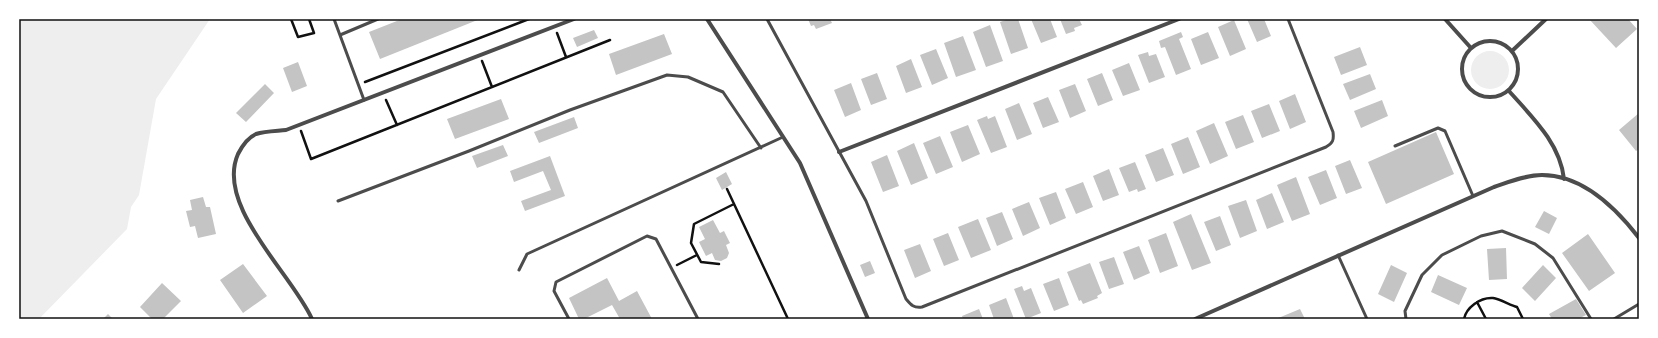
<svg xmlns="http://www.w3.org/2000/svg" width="1658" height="338" viewBox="0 0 1658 338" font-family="Barlow,sans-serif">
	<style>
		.green { fill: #eee }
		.building { fill: #c4c4c4 }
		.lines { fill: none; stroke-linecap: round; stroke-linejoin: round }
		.path { stroke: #111; stroke-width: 2.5 }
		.service { stroke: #4c4c4c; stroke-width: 3 }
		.minor { stroke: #4c4c4c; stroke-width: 4 }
		.neatline { fill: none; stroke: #111; stroke-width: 1.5 }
	</style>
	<rect width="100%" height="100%" fill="#fff"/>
	<path class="green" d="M19 19H210L156 99 139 195 131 207 127 229 39 319H19Z
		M1471 70a19 19 0 1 1 38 0a19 19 0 1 1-38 0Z"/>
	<path class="building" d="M402 19H480L380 59 369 32Z
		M808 19H830L832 23 816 29 814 25 811 26Z
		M1009 19H1018L1028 48 1011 54 1000 22Z
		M1031 19H1050L1057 37 1041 43Z
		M1060 19H1079L1082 25 1074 28 1075 31 1066 34Z
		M1247 19H1264L1271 36 1257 42Z
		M1589 19H1628L1637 29 1616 48Z
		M1234 20 1246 49 1230 56 1218 27Z
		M990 25 1003 61 986 67 973 32Z
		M594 30 598 38 577 47 573 38Z
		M1181 32 1183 37 1179 39 1191 69 1176 75 1165 47 1161 48 1159 41Z
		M1208 32 1219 58 1201 65 1191 39Z
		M664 34 672 54 616 75 609 54Z
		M963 36 976 70 956 77 944 43Z
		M1360 47 1367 65 1341 75 1334 57Z
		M936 49 948 78 932 85 920 55Z
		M1148 52 1149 56 1156 54 1165 77 1149 83 1138 55Z
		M911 59 922 87 906 93 896 66Z
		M298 62 307 86 292 92 283 68Z
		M1129 63 1140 90 1123 96 1112 70Z
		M877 73 887 99 871 105 861 79Z
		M1102 73 1113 100 1098 106 1087 79Z
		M1370 74 1376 89 1350 100 1343 84Z
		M851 83 861 110 845 117 834 90Z
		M265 84 274 93 246 122 236 113Z
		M1075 84 1086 111 1070 118 1059 90Z
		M1295 94 1306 122 1290 129 1279 101Z
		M1048 97 1059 122 1043 128 1033 103Z
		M501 99 509 119 455 139 447 119Z
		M1382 100 1388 116 1361 128 1354 111Z
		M1019 103 1032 134 1017 140 1005 109Z
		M1269 104 1280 131 1262 138 1251 111Z
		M1639 113V149L1636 151 1619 130Z
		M1243 115 1254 142 1236 149 1225 122Z
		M987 116 988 119 995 116 1007 147 991 153 977 120Z
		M574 117 578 128 539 143 534 132Z
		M1214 123 1228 156 1210 164 1196 131Z
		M968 125 980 154 962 162 950 132Z
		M1436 132 1454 174 1386 204 1368 162Z
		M940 136 953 167 936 174 923 143Z
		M1188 137 1200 167 1183 174 1171 144Z
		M914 143 928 178 911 185 897 151Z
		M503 145 508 156 477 168 472 156Z
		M1163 148 1174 175 1156 182 1145 155Z
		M887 155 899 186 883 192 871 162Z
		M550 156 565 196 525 211 521 201 551 190 543 171 514 182 510 171Z
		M1350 160 1362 188 1346 194 1335 166Z
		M1135 162 1146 189 1138 192 1137 189 1129 192 1119 168Z
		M1109 169 1119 195 1103 201 1093 176Z
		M1326 170 1337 198 1320 205 1308 177Z
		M726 172 732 184 722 190 716 178Z
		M1296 177 1310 214 1292 221 1277 185Z
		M1083 182 1093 207 1076 214 1065 189Z
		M1056 192 1066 218 1050 225 1039 198Z
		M1272 193 1284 222 1267 229 1256 200Z
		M203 197 206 207H210L216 234 198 238 195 226 190 227 186 211 192 210 190 200Z
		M1246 200 1257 231 1240 238 1228 206Z
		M1029 202 1040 228 1023 236 1012 209Z
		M1544 211 1557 218 1549 234 1535 227Z
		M1002 212 1013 239 997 246 986 218Z
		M1191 214 1211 263 1192 270 1173 222Z
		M1220 216 1231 245 1216 251 1204 222Z
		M978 219 991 250 971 258 958 227Z
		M713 220 720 233 724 231 730 243 726 245 729 253 727 258 721 261 715 260 712 253 706 256 699 242 705 239 699 227Z
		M948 233 959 260 944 266 933 239Z
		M1166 233 1178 266 1160 273 1148 240Z
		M1588 234 1615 273 1589 291 1562 253Z
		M920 244 931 271 915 278 904 250Z
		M1139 246 1150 273 1134 280 1123 252Z
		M1506 248 1507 279 1489 280 1487 249Z
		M1114 257 1124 284 1109 289 1099 262Z
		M870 261 875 273 865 277 860 265Z
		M1090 263 1102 293 1097 296 1098 298 1083 304 1081 300 1079 301 1067 272Z
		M243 264 267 296 243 313 220 280Z
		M1391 265 1407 273 1394 302 1378 294Z
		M1543 265 1556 278 1535 301 1522 288Z
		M1438 275 1467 288 1459 305 1431 292Z
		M607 278 619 301 637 291 652 319H620L612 305 584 319H579L569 298Z
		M1059 278 1069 305 1054 311 1043 284Z
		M162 283 181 301 163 319H152L140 307Z
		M1022 286 1024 291 1031 288 1041 313 1026 319 1014 289Z
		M1006 298 1014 319H994L989 305Z
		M1576 299 1586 315 1578 319H1552L1549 314Z
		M979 309 983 319H963L962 316Z
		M1300 309 1305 319H1276Z
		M108 314 113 319H103Z"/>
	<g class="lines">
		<path class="path" d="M291 19 298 37 314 33 309 19
			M557 33 566 57
			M482 61 492 87
			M365 82 529 19
			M386 100 397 125
			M301 131 311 159 610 40
			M727 189 788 319
			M719 264 701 262 691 243 694 224 734 204
			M677 265 697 255
			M1477 302 1486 319
			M1464 319C1466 308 1480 297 1493 298 1500 299 1510 305 1517 307L1523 319"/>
		<path class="service" d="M334 19 364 100
			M767 19 866 201 906 299C911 305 913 308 922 307L1326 147C1333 143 1334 140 1333 132L1288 19
			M340 35 378 19
			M1395 146 1438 128 1445 131 1473 196
			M338 201 469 151 570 110 667 75 688 77 723 92 761 148
			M1338 255 1367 319
			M519 270 527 254 783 137
			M569 319 554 291 556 282 647 236 656 239 698 319
			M1406 319 1405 311 1422 275 1442 255 1481 236 1502 231 1535 244 1553 258 1591 319
			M1614 319 1639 304"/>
		<path class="minor" d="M707 19 800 163 868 319
			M1445 19 1471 48
			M1462 69a28 28 0 1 1 56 0a28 28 0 1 1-56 0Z
			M1512 51 1546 19
			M1509 91C1532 117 1560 143 1564 179
			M839 152 1179 19
			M312 319C292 274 215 206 238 154 242 146 247 138 256 134 265 131 277 131 286 130L574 19
			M1195 319 1494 187C1509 182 1526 175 1542 175 1583 175 1616 208 1639 238"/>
	</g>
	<rect width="1658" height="338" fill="none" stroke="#ffffff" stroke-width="40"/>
	<rect x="20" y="20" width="1618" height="298" class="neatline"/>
</svg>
